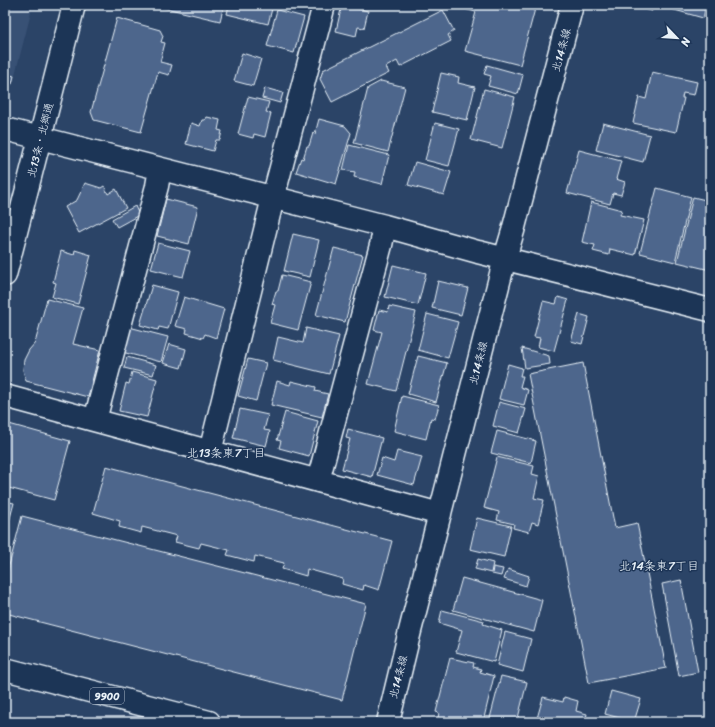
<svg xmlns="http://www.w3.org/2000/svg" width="715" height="727" viewBox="0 0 715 727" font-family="Sriracha,'Klee One',sans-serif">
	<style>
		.built { fill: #395175 }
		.building { fill: #4d668c; stroke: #e8f1f8 }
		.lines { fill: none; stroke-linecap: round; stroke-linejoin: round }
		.minor-casing { stroke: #e8f1f8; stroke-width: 25 }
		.major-casing { stroke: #e8f1f8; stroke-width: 25 }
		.minor { stroke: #1d3557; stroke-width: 22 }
		.major { stroke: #1d3557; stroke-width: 22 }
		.labels { text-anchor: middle; stroke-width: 3; stroke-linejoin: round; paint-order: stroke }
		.shield { fill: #1d3557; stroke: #abb9c8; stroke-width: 1 }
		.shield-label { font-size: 10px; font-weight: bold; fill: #e8f1f8 }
		.street-label { font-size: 11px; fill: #e8f1f8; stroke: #1d3557 }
		.neighbourhood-label { font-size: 12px; fill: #e8f1f8; stroke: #1d3557 }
	</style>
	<rect width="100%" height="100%" fill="#2b4467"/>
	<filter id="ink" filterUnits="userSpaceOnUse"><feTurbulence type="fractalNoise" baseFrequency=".025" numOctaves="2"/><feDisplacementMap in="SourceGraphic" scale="8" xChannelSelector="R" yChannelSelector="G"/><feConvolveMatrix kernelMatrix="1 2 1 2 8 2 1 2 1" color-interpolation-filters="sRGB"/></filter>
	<g filter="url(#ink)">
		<path class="built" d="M5 5H33L12 86 5 90Z"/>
		<path class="building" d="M153 5H224L220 21Z
			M229 5H273L268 24 227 14Z
			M342 5 368 11 364 28 358 27 356 36 336 31Z
			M460 5H536L520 65 465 51 476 12 460 8Z
			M628 5H653L652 11Z
			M673 5H707L703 18 671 9Z
			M277 10 304 17 294 53 267 46Z
			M443 10 454 31 448 35 451 41 400 67 397 61 386 67 389 73 332 102 320 79 323 70Z
			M117 18 160 30 163 36 161 42 165 43 160 62 172 65 169 75 158 72 141 132 94 120 91 112Z
			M242 53 261 59 253 86 234 81Z
			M487 65 523 75 518 94 488 86 491 76 484 74Z
			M652 72 697 82 694 95 683 93 682 98H684L676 132 633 123 639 97 646 99Z
			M5 73 14 76 12 84 5 82Z
			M441 73 459 77 458 83 475 87 467 120 432 112Z
			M381 81 405 87 388 152 354 143 368 88Z
			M265 88 283 93 280 103 262 98Z
			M484 89 515 97 502 148 471 140Z
			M248 97 269 102 266 112 271 113 265 137 254 134 253 138 238 134Z
			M207 117 220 120 218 130 222 131 220 140H216L213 151 186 144 191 123 200 126 202 120H205Z
			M319 119 345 126 351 133 336 184 296 172 301 158 303 159 307 146H309L313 133 315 134Z
			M435 123 459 129 449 166 425 160Z
			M603 123 650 135 643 162 596 150Z
			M349 145 389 155 382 184 354 177 355 172 343 170Z
			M579 150 621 161 616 179 625 182 621 195 613 193 610 204 567 193Z
			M415 162 451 172 444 195 408 185Z
			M85 183 101 188 104 186 108 194 116 189 126 208 79 233 65 207 77 200Z
			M657 188 691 197 675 262 640 253Z
			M693 197 710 201V270L677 262Z
			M166 199 198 207 189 244 157 236Z
			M591 202 622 210 620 215 644 220 635 255 610 249 609 255 593 251 595 245 582 242Z
			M135 206 139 215 117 227 112 219Z
			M293 234 319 240 310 277 284 271Z
			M158 243 190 251 183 277 151 269Z
			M334 248 363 255 345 322 316 315Z
			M75 250 91 255 78 304 52 297 56 283 53 282 61 251 74 255Z
			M393 265 426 273 418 305 385 297Z
			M282 275 311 282 298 330 270 323 275 305 272 304 276 291H278Z
			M438 281 468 288 461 315 432 308Z
			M152 285 178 292 168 329 159 327 158 330 140 325Z
			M184 297 224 309 216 338 205 334 203 338 186 333 187 329 175 326Z
			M558 297 568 300 554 351 538 347 540 338 534 337 543 301 556 304Z
			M47 299 83 308 73 344 100 350 88 397 26 381 23 370 24 360 29 350 35 343Z
			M389 306 416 312 396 391 368 384 382 332 374 330 379 310 388 312Z
			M427 314 458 322 448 358 418 350Z
			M579 314 589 317 582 344 571 341Z
			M129 327 168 337 161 362 122 352Z
			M306 328 339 336 329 374 273 360 278 337 303 343Z
			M169 344 186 349 181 368 163 363Z
			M522 348 549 356 550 364 525 368Z
			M418 356 447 363 436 402 408 394Z
			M127 357 156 365 153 375 124 368Z
			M248 359 266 363 256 401 238 396Z
			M583 363 615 528 637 523 666 668 589 683 528 374Z
			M508 364 522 368 520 376H523L520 387 528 390 524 405 499 399Z
			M132 372 157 379 147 417 119 411 126 383 129 384Z
			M277 381 290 385 291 381 316 387 315 391 328 394 322 417 271 405Z
			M402 396 439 405 435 419 431 418 426 439 394 431Z
			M499 402 526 409 519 433 493 426Z
			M240 409 268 415 264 430 270 431 266 446 233 438Z
			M285 412 318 421 309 456 279 448 281 441 277 440Z
			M9 424 70 441 54 500 5 487V440Z
			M348 429 382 438 372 477 342 469 350 439 346 438Z
			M497 431 536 441 531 463 491 453Z
			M397 451 422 457 414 485 377 475 382 458 394 462Z
			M497 457 534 466 532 474 539 476 534 498 544 500 538 524 532 522 529 532 513 528 514 524 497 520 499 512 484 508Z
			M106 466 392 541 379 590 364 585 363 590 342 584 343 579 307 569 306 576 282 569 284 563 255 556 254 562 227 555 229 550 201 543 199 548 175 542 177 536 142 527 141 533 119 527 120 521 93 513Z
			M5 501 14 503 6 533 5 532Z
			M22 516 366 604 342 700 5 613V581Z
			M477 518 511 526 504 557 470 549Z
			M478 559 493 563 491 573 475 569Z
			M493 567 503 569 501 576 492 574Z
			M508 569 529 576 526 586 504 579Z
			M462 578 542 600 534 632 453 610Z
			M681 580 698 672 679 676 662 584Z
			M442 610 484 621 483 624 502 630 494 662 456 652 462 630 439 623Z
			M505 632 531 639 523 672 497 665Z
			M450 658 474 663 473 667 481 669 480 672 494 676 483 722H437L439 713 436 712Z
			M501 676 527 682 517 722H489Z
			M611 691 641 699 634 722 605 714Z
			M543 697 563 702 564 697 578 701 576 711 587 714 585 722H536Z"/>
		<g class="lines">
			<defs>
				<path id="minor" d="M5 129 385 226 478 252 710 310
					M5 275 74 5
					M5 396 440 514
					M95 420 157 186 160 169
					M210 452 273 198 324 5
					M318 481 381 245 385 226
					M388 722 409 635 505 258 513 231 572 5"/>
				<path id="major" d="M5 669 209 722"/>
			</defs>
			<use href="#minor" class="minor-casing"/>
			<use href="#major" class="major-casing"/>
			<use href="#minor" class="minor"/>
			<use href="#major" class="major"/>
		</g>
	</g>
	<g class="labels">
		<rect class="shield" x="90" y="688" width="34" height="16" rx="3"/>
		<g class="shield-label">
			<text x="107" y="700">9900</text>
		</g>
		<g class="street-label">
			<text transform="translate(561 50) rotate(-75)" y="4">北14条線</text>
			<text transform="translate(40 140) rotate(-76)" y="4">北13条・北郷通</text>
			<text transform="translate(478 363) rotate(-76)" y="4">北14条線</text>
			<text transform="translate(398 677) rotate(-76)" y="4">北14条線</text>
		</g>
		<g class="neighbourhood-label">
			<text x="226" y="457">北13条東7丁目</text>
			<text x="659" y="570">北14条東7丁目</text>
		</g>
	</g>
	<rect width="715" height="727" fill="none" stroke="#1d3557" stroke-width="20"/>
	<rect x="10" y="10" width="695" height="707" fill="none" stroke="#e8f1f8" stroke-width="1.5" filter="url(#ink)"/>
	<g transform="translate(677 38) rotate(115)" stroke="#1d3557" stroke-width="3" paint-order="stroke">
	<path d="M0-3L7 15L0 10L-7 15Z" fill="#e8f1f8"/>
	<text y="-6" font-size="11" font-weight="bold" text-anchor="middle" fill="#e8f1f8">N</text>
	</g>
</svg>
